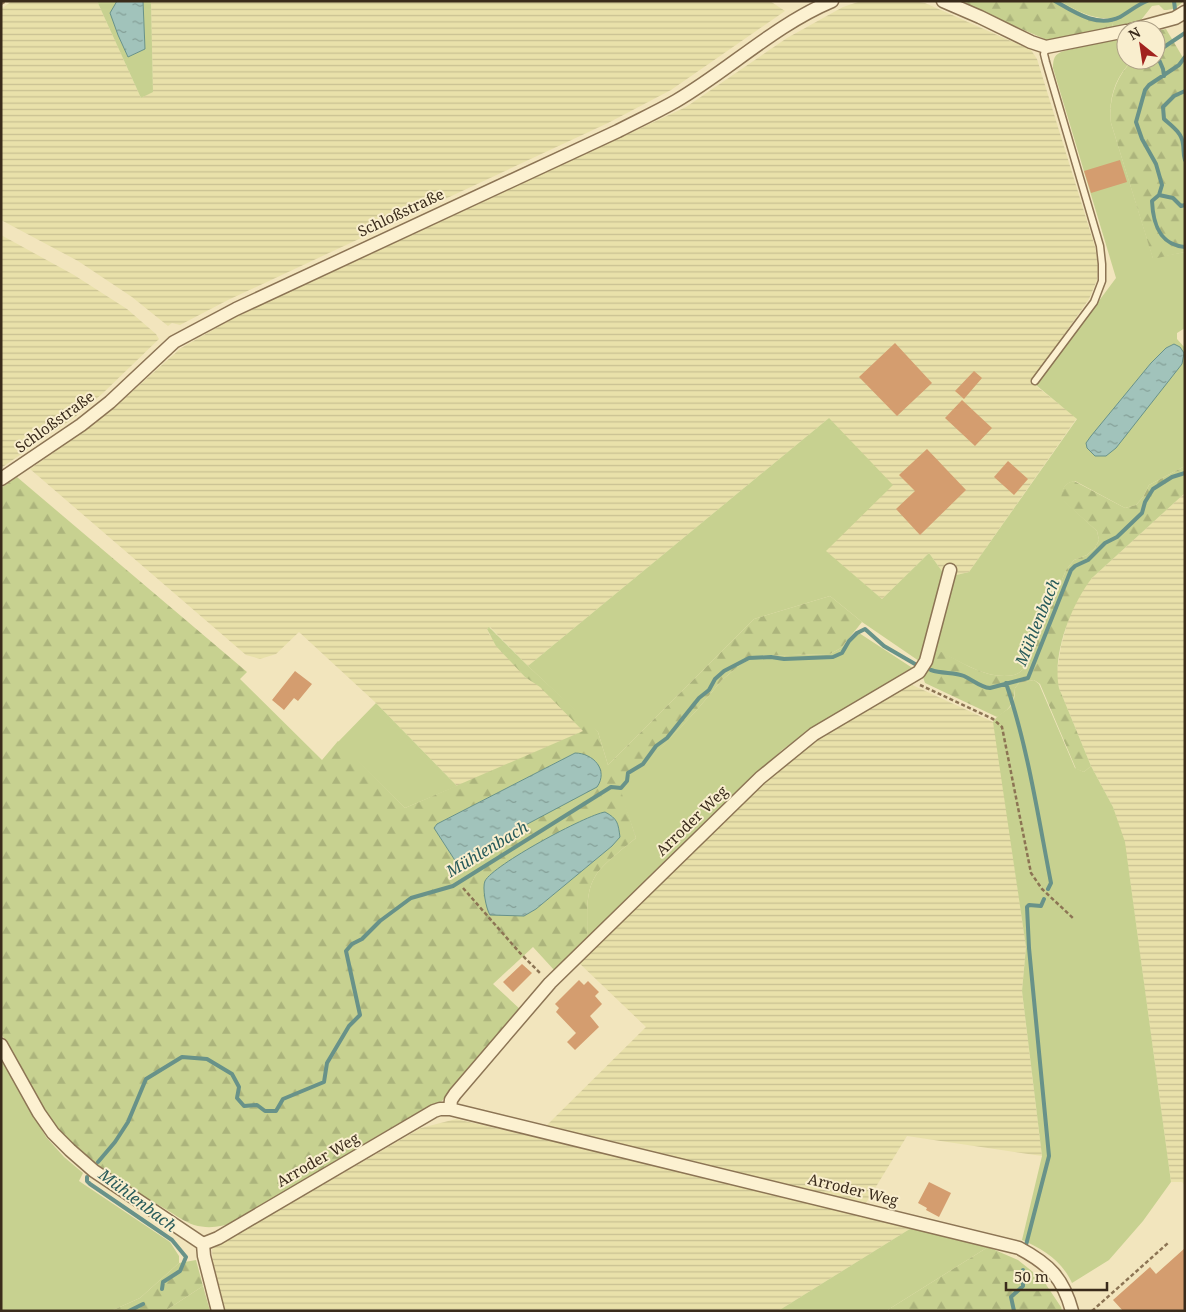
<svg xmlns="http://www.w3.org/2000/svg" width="1186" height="1312" viewBox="0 0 1186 1312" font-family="'Noto Serif',serif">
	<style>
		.farmland { fill: url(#farmland-rules) }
		.green { fill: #c7d190; fill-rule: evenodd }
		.forest { fill: url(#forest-firs); fill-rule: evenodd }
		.water { fill: url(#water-ripples); stroke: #689289 }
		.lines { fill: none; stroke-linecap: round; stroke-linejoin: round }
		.stream { stroke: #689289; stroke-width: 4 }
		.building { fill: #d49d6f }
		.service-casing { stroke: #8c7454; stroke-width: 9 }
		.minor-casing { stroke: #8c7454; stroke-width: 15 }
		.path { stroke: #8c7454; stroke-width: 2.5; stroke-dasharray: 4 2.5; stroke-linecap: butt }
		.service { stroke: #fcf1d1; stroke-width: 6 }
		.minor { stroke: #fcf1d1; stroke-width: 12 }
		.labels { text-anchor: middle; stroke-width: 4; stroke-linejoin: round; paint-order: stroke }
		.street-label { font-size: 15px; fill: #3a2b1b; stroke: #f9eece }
		.water-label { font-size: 16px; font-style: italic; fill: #285b5a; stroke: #f9eece }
	</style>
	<defs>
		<pattern id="farmland-rules" width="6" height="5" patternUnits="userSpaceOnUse" patternTransform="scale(1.25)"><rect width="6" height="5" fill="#e9e1aa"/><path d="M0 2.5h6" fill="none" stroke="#c9c192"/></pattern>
		<pattern id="forest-firs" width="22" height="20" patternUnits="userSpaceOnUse" patternTransform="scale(1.25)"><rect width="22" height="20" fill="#c7d190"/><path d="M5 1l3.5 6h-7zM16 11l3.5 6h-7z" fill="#acb47c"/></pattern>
		<pattern id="water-ripples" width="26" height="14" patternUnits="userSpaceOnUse" patternTransform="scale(1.25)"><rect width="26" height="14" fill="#a1c3bb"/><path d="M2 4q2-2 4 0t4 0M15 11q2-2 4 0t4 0" fill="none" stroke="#849f97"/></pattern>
	</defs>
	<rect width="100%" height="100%" fill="#f2e5bd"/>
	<path class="farmland" d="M12 1H97L141 98 153 91 151 1H770L785 11 671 90 608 123 228 300 180 325 172 323 168 326 132 297 78 261 1 220V9Z
		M861 1H914L925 3 1031 50 1037 59 1095 247 1098 264 1097 280 1089 299 1036 375 1041 379 1036 386 1077 418 969 572 952 576 944 574 929 553 882 599 825 551 829 418 528 666 490 627 487 629 489 634 525 677 540 686 584 731 457 786 376 703 299 632 276 654 260 659 246 655 30 469 86 430 115 407 181 348 236 317 686 107 787 38 843 7Z
		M1 235 74 275 127 309 156 334 159 339 103 393 75 417 1 468Z
		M1185 493V1185L1182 1182H1171L1127 858 1113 807 1091 766 1059 688 1056 677 1061 646 1070 613 1080 593 1092 578Z
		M910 684 993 722 995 727 1026 947 1022 991 1042 1156 907 1136 866 1203 545 1127 646 1027 578 962 764 781 818 737Z
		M456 1119 663 1167 913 1227 778 1311H223L213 1269 212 1249 421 1128Z"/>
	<path class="green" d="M97 1H117L111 13 118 35 128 57 145 49 143 1H151L153 92 141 98Z
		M1059 1H1183C1178 8 1172 10 1164 10L1159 5 1152 6 1141 20 1112 28 1114 18C1091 20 1079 11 1059 1Z
		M1126 36V60H1133C1115 76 1108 100 1111 123L1153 258 1185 252V328L1177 333V339L1185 348V466L1149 485 1143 497 1136 505 1125 508 1075 481C1064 483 1062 489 1062 499L1097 531 1099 540 1095 548 1087 555 1074 560 1066 570 1027 666C1023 669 1019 674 1014 675 988 681 958 660 936 650L952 576 969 572 1077 419 1036 385 1116 278 1053 68C1053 59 1054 54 1064 51ZM1174 344 1086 443 1151 363 1166 348Z
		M829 418 893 485 826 551 882 599 929 553 944 574 919 661 862 622 830 596 754 619 608 765 598 732 528 666Z
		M856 631 914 669 811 729 782 750 587 940C588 919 584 893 596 875 603 864 625 847 636 838L620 791 696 711 722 680 741 664 757 656 830 654 841 648Z
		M1034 680 1039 684 1075 768 1084 772 1091 766 1113 807 1125 842 1171 1182 1143 1221 1109 1260 1072 1283C1062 1261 1043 1249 1022 1240L1042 1156 1022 991 1026 947 993 722C1003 707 1015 714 1015 688L1019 683Z
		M376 703 457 786 405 808 338 742Z
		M1 1057 46 1137 64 1157 83 1173 79 1181 170 1242 179 1256V1263L140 1298 111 1311H1Z
		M913 1227 988 1247 886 1311H778Z
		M203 1286 210 1311H165Z"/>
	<path class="forest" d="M957 1H1059L1090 17 1103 19 1114 18 1112 28 1059 41 1047 40Z
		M1166 29 1185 61V252L1153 259 1111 123C1108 100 1116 76 1133 60H1156V31Z
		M1185 466V493L1092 578C1071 605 1052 654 1059 688L1091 766 1084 772 1076 769 1040 684 1034 680 1019 683 1015 688C1014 704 1010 709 997 717L925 683 923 677 932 664 936 649C958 660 988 681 1014 675 1019 674 1023 669 1027 666L1066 570 1074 560 1087 555 1095 548 1099 540 1097 531 1061 499C1062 489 1064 483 1074 481L1125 508 1136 505 1143 497 1149 485Z
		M17 477 247 672 240 679 322 760 338 741 405 808 583 731 540 687 525 677 496 646 487 629 489 627 528 666 593 726 598 732 608 765 754 619 830 596 862 622 841 648 830 654 757 656 741 664 722 680 696 711 621 791 636 838C625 847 603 864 596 875 584 893 588 919 587 940L555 971 533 947 493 984 521 1010 442 1101 431 1105 372 1139 235 1222C221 1227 208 1229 194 1225 185 1222 175 1215 167 1210 133 1190 82 1159 57 1128 34 1100 19 1065 1 1033V488ZM575 753 457 862H456L434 828 437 824ZM612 846 536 909 524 916 490 914Z
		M988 1247 1018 1260 1043 1280 1061 1307 1062 1311H886Z
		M196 1260 203 1286 165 1311H111L140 1298 179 1263Z"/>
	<path class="water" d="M117 1H143L145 49 128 57 118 35 110 13Z
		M1174 344 1180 347 1184 353 1182 364 1116 448 1106 456H1095L1087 448 1086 443 1091 436 1151 363 1166 348Z
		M575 753C593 753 609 770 597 787L456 862 434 828 437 824Z
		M605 812C618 819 618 823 620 837L612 846 536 909 524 916 490 915C486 909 482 887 485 881 493 865 586 815 605 812Z"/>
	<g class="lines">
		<path class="stream" d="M1055 1C1074 12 1097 28 1120 17 1129 12 1137 5 1147 1
			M1174 1 1175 9
			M1185 57 1179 65 1149 85 1145 90 1136 122 1142 139 1156 164 1162 185 1159 195 1152 201C1153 223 1159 245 1185 247
			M1164 76 1163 69 1157 55 1164 47 1185 33
			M1185 91 1174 96 1163 107 1164 119C1172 126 1182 133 1183 144 1184 150 1183 154 1185 160
			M1159 195 1173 198 1181 206 1185 205
			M931 670C942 674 954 672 964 676 973 680 980 687 990 688L1028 678 1071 570 1075 566 1088 560 1105 543 1117 537 1142 513 1145 502 1153 489 1172 477 1185 473
			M1006 683C1028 748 1038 816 1051 883L1048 889
			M98 1162 115 1142 128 1122 146 1079 182 1057 207 1059 232 1074 239 1087 237 1098 244 1106 257 1105 265 1111H276L283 1099 324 1082 327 1063 349 1026 360 1015 346 951 352 944 362 939 380 921 411 898 453 886 611 787 621 788 627 781 628 773 643 764 656 746 667 738 699 698 709 690 715 679 724 671 749 658 771 657 784 659 833 657 842 653 849 641 857 633 865 629 884 646 915 664
			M87 1177V1181L90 1184 172 1240 186 1257 180 1271 163 1282 162 1289
			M1026 1245 1049 1156 1029 948 1027 907 1029 905 1041 906 1044 899
			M129 1311 143 1304
			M1014 1311 1011 1297 1023 1286V1270"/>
	</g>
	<path class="building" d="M1120 160 1127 182 1091 193 1084 171Z
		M895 343 932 383 897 416 859 377Z
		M974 371 982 378 964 399 955 391Z
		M962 400 992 428 975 446 945 418Z
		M927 449 966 490 920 535 896 509 915 491 899 475Z
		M1008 461 1028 479 1014 495 994 477Z
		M295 671 312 684 298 701 294 698 284 710 272 700Z
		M522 964 532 973 513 992 503 982Z
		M579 980 584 985 588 981 599 992 595 996 602 1004 590 1016 599 1027 575 1050 567 1042 576 1033 556 1012 559 1008 555 1004Z
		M929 1182 951 1193 939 1217 926 1210 927 1208 918 1203Z
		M1185 1248V1311H1123L1113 1300 1150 1267 1156 1274Z"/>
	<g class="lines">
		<defs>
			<path id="service" d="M1035 381 1094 302 1102 281V264L1100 246 1046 62 1044 54 1046 47"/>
			<path id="minor" d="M943 1 980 17 1031 42 1046 47 1126 31
				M1131 30 1175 18 1185 12
				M1 479 81 425 110 402 174 342 236 309 618 131C637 121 657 112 676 101 729 70 775 25 832 1
				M1 1045 39 1113 53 1133 70 1150 94 1171 203 1244
				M450 1109 451 1100 455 1094 550 983 760 778 814 734 919 672 926 661 950 570
				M203 1244 218 1238 434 1111 440 1109H450L1019 1248C1049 1264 1063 1278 1072 1311
				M203 1244 204 1256 218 1311"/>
		</defs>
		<use href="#service" class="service-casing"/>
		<use href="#minor" class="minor-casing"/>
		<path class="path" d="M1 4 6 1
			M920 685 993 719 1002 727 1031 873 1042 889 1074 919
			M463 888 520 953 541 974
			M1092 1311 1168 1243"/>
		<use href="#service" class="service"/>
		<use href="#minor" class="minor"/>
	</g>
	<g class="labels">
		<g class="street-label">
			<text transform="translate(401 213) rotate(-25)" y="5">Schloßstraße</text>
			<text transform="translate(55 422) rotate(-36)" y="5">Schloßstraße</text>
			<text transform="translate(692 821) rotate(-44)" y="5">Arroder Weg</text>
			<text transform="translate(318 1160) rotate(-30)" y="5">Arroder Weg</text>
			<text transform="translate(853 1190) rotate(14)" y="5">Arroder Weg</text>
		</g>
		<g class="water-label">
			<text transform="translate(1037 622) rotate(-68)" y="6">Mühlenbach</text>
			<text transform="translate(487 849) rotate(-31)" y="6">Mühlenbach</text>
			<text transform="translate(138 1200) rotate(37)" y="6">Mühlenbach</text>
		</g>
	</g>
	<rect width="1186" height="1312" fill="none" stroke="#3a2b1b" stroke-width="5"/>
	<g transform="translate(1141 45) rotate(330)"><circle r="24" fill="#f9eece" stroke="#ada086"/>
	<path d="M0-4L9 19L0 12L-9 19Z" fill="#a1221e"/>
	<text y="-8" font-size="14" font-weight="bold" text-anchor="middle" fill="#3a2b1b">N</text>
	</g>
	<path d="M1006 1282v8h101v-8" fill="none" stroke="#3a2b1b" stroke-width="2.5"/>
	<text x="1014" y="1282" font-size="15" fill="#3a2b1b" stroke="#f9eece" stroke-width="4" paint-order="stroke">50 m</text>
</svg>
